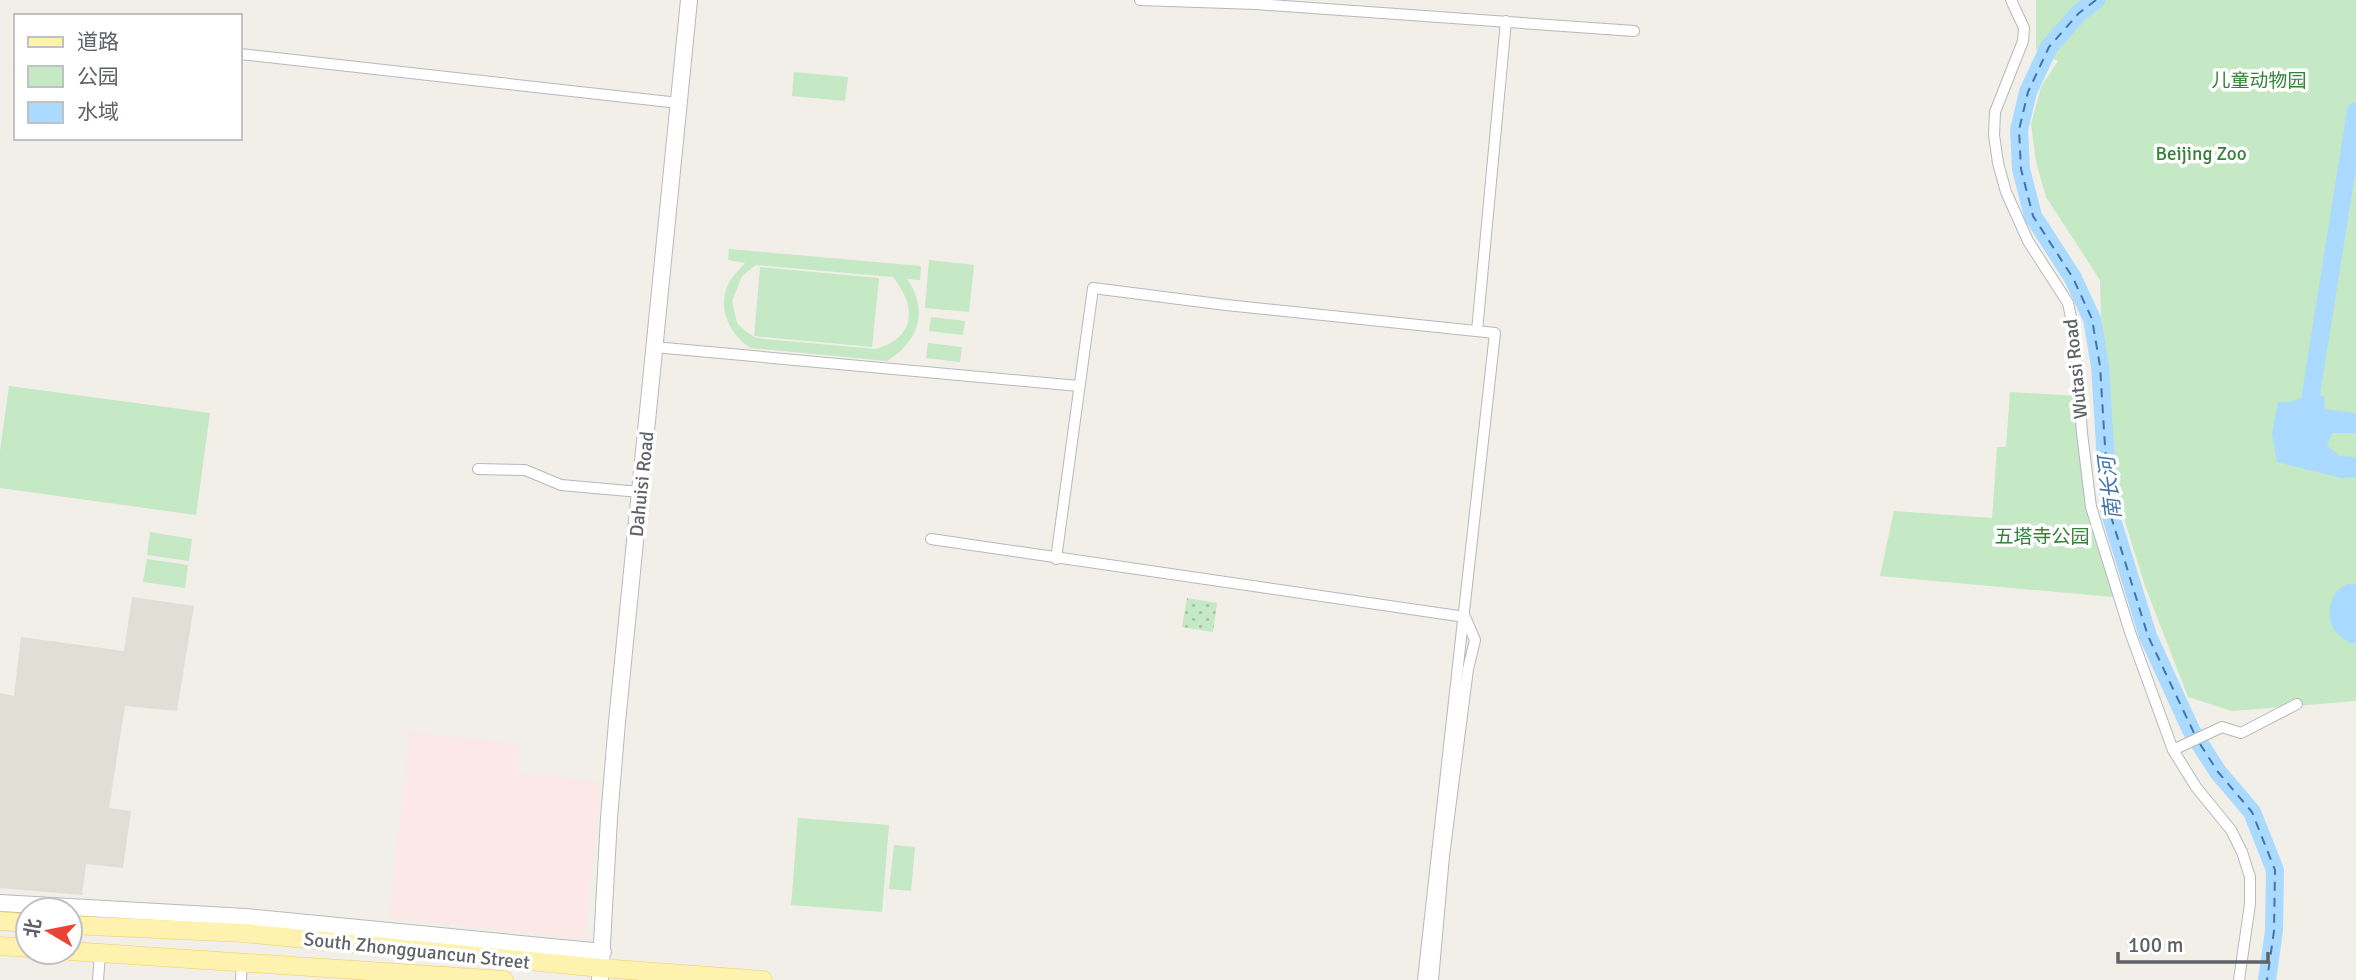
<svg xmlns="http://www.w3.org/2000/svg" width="2356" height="980" viewBox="0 0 2356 980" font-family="Signika,'Noto Sans SC',sans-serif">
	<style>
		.education { fill: #e1ded6 }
		.medical { fill: #fce8e6 }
		.grass { fill: url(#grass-dots) }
		.green { fill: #c5e8c5; fill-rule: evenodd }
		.water { fill: #aadaff }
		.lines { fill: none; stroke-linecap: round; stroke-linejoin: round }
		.river { stroke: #aadaff; stroke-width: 18 }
		.ferry { stroke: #4174aa; stroke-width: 2; stroke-dasharray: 9 7; stroke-linecap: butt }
		.street-casing { stroke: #b5b8bc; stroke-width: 12 }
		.secondary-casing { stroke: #b6babf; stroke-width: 18 }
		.primary-casing { stroke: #f2c960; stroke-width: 19 }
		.street { stroke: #fff; stroke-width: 10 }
		.secondary { stroke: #fff; stroke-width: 16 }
		.primary { stroke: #fff2af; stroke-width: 18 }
		.labels { text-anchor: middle; stroke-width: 7; stroke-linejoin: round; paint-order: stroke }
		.park-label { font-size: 19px; fill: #348238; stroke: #fff }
		.street-label { font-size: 19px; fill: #5f6368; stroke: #fff }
		.water-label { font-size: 21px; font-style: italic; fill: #4174aa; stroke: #fff }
	</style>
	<defs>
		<pattern id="grass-dots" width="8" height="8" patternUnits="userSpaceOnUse" patternTransform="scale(1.75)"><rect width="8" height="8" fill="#c5e8c5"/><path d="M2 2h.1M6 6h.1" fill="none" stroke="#a3c0a4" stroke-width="1.8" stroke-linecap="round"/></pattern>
	</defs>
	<rect width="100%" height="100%" fill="#f1efe8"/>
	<path class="education" d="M132 597 194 606 177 711 125 706 109 808 131 811 123 868 86 864 82 895 0 888V693L14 696 21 637 124 651Z"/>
	<path class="medical" d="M410 732 519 744 516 773 601 782 584 939 389 918Z"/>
	<path class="grass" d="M1187 598 1217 603 1213 632 1182 627Z"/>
	<path class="green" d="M2036 0H2356V701L2232 711 2188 697 2145 586 2118 499 2101 317 2100 280 2046 197 2036 162 2031 124 2041 87 2058 61 2036 50Z
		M794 72 848 77 845 101 792 96Z
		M729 249 921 266 920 280 907 279C929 310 919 342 887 361L751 348C730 335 717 309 728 285 732 276 739 270 745 263L728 260ZM756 265 893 277C917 307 916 337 876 349L764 339 754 337 744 330 737 323 732 301 742 276Z
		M929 260 974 265 969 312 925 308Z
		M760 267 879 278 872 347 754 336Z
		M931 317 965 321 963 335 929 331Z
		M928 343 962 347 960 362 926 358Z
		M9 386 210 413 196 515 0 488V451Z
		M2010 392 2077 396 2088 504 2113 597 1880 576 1894 511 1992 518 1997 447H2006Z
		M150 532 192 539 189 561 147 555Z
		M147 559 188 565 185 588 143 582Z
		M798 818 889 825 882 912 791 905Z
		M894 845 915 847 911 891 889 889Z"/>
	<path class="water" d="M2311 394 2324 396 2325 409 2356 413V433H2332L2327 446 2340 456 2356 457V477L2341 478 2277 462 2272 434 2278 402H2290Z
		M2348 584H2356V643H2350C2344 639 2336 634 2333 628 2325 611 2331 590 2348 584Z"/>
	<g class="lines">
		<path class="river" d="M2096 0 2079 13 2049 47 2028 92 2019 130 2021 169 2033 216 2073 278 2092 319 2100 366 2109 510 2148 636 2191 730 2218 772 2252 812 2275 870 2274 931 2267 980
			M2311 394 2356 111"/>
		<path class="ferry" d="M2096 0 2079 13 2049 47 2028 92 2019 130 2021 169 2033 216 2073 278 2092 319 2100 366 2109 510 2148 636 2194 733
			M2200 744 2218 772 2252 812 2275 870 2274 931 2267 980"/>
		<defs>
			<path id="street" d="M1140 0 1256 4 1634 31
				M2011 0 2024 28 2023 41 1995 112 1994 135 1998 163 2006 192 2028 241 2068 303 2075 336 2082 433 2091 507 2130 632 2173 750 2196 787 2231 830 2242 852 2250 877V904L2239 980
				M240 54 679 103
				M1477 331 1506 21
				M654 347 1079 386
				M478 469 525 470 561 485 640 492
				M931 539 1465 617
				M1056 559 1093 288 1226 305 1495 333 1423 980
				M2173 750 2222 727 2241 733 2297 704
				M98 980 100 954
				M241 980 242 962
				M1433 980 1444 856 1468 669 1475 640 1465 617"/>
			<path id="secondary" d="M0 903 245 917 603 952
				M600 980 609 818 617 722 689 0"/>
			<path id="primary" d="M0 921 28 923
				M70 925 244 933 601 968 763 980
				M0 946 28 948
				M70 951 504 980"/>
		</defs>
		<use href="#street" class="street-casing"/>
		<use href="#secondary" class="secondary-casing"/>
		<use href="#primary" class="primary-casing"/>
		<use href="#street" class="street"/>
		<use href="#secondary" class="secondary"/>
		<use href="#primary" class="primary"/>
	</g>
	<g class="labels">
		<g class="park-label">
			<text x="2259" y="87">儿童动物园</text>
			<text x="2201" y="160">Beijing Zoo</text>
			<text x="2042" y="543">五塔寺公园</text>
		</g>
		<g class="street-label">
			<text transform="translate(2075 369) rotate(-96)" y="7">Wutasi Road</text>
			<text transform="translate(641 484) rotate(-84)" y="7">Dahuisi Road</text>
			<text transform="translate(417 950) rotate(6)" y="7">South Zhongguancun Street</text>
		</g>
		<g class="water-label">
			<text transform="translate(2110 488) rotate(-97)" y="7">南长河</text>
		</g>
	</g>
	<rect x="14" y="14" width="228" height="126" fill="#ffffff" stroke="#bfc1c3" stroke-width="2"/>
	<rect x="28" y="37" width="35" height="10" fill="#fff2af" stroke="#bfc1c3" stroke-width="2"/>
	<text x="77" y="49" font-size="21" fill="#5f6368">道路</text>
	<rect x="28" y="66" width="35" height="21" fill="#c5e8c5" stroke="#bfc1c3" stroke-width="2"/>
	<text x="77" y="84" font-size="21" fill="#5f6368">公园</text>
	<rect x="28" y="102" width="35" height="21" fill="#aadaff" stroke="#bfc1c3" stroke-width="2"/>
	<text x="77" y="119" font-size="21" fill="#5f6368">水域</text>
	<g transform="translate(49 931) rotate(280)"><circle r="33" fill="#ffffff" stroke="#bfc1c3" stroke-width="2"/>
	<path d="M0-5L12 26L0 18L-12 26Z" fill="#ea4335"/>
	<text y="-10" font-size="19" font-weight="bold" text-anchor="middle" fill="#5f6368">北</text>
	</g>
	<path d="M2118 952v10h150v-10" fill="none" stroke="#5f6368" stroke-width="3.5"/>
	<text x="2128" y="952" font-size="21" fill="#5f6368" stroke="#ffffff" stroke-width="5" paint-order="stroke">100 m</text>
</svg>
